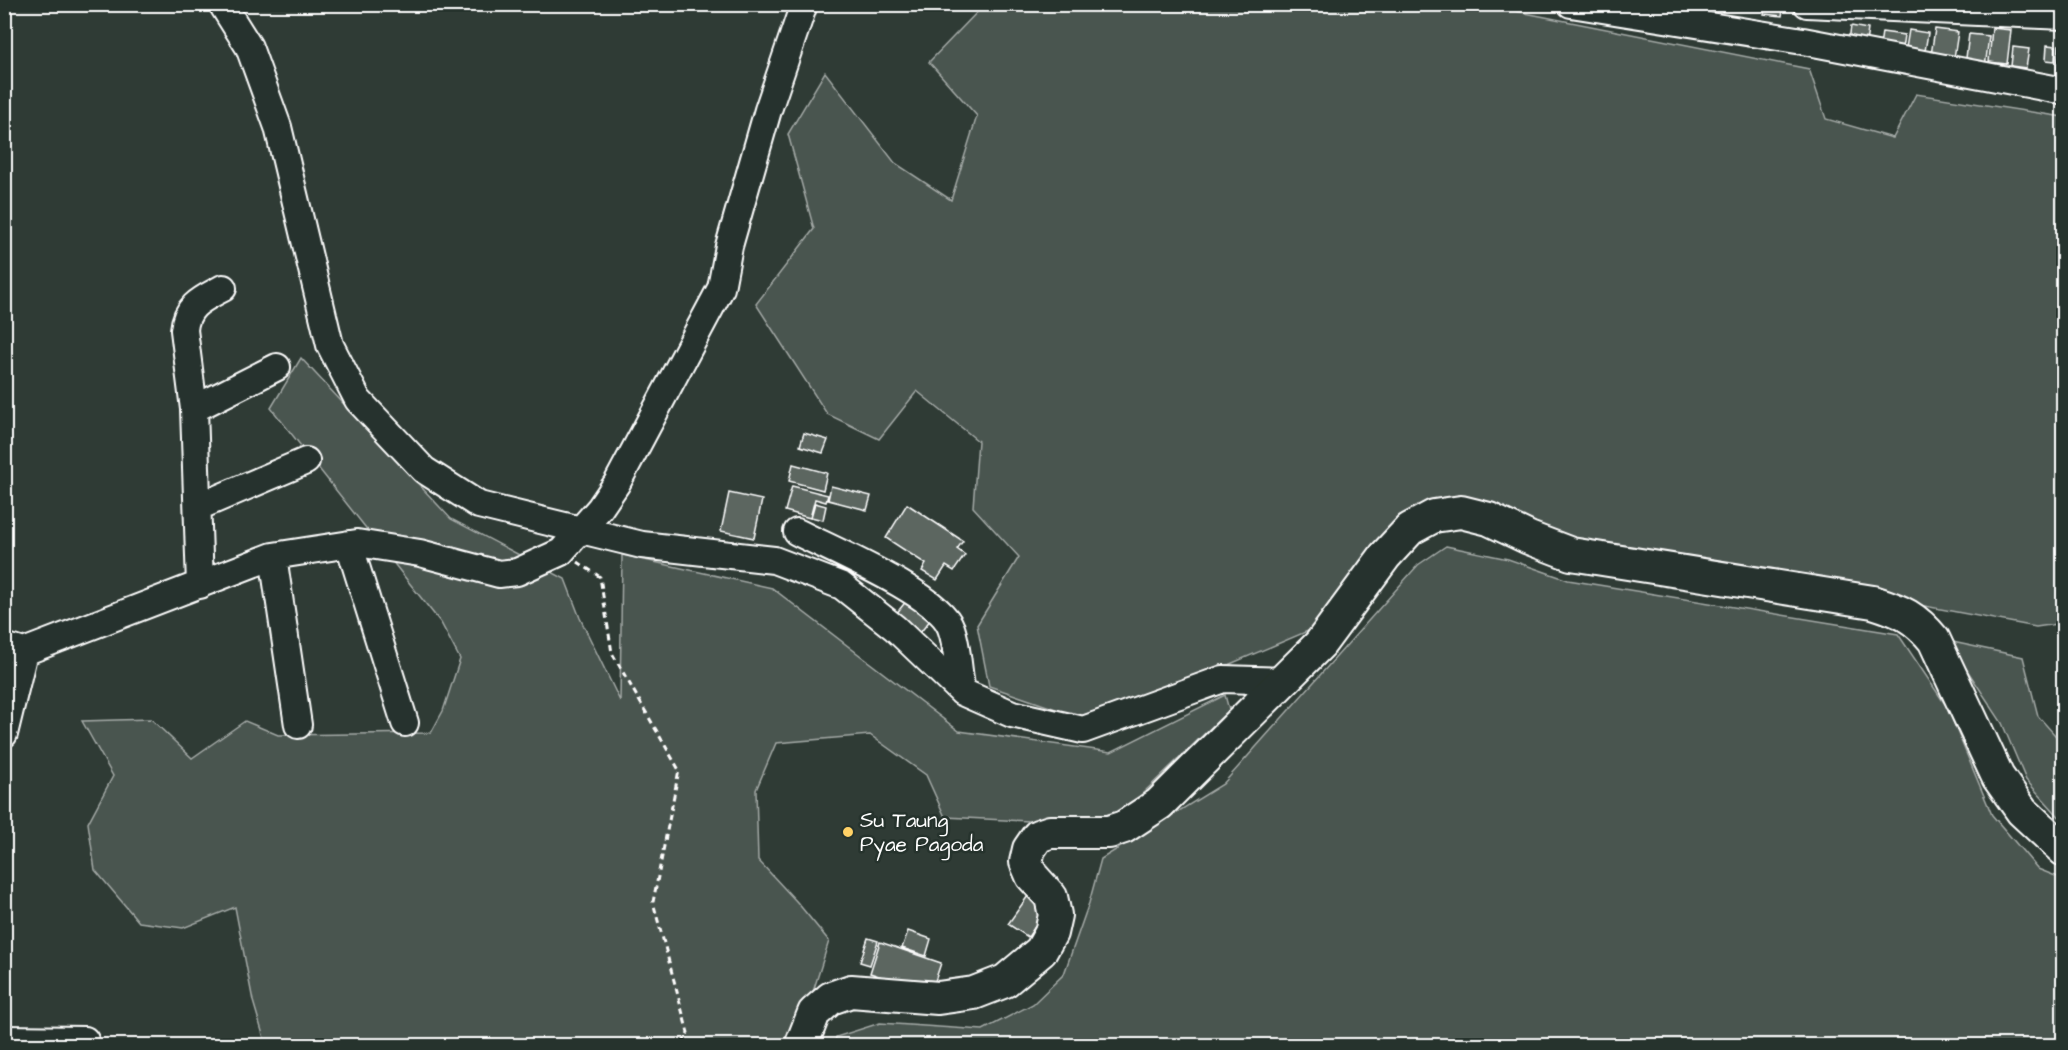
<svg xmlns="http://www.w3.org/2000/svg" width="2068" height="1050" viewBox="0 0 2068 1050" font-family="'Architects Daughter',sans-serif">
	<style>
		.green { fill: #4a544f; stroke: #a4aaa7; stroke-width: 1.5 }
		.building { fill: #5b6661; stroke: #fff; stroke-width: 1.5 }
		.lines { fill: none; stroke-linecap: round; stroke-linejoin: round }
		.minor-casing { stroke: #fff; stroke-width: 30 }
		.major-casing { stroke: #fff; stroke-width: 36 }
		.path { stroke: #fff; stroke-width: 3; stroke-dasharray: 6 4.5; stroke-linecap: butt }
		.minor { stroke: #26332d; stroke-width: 26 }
		.major { stroke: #26332d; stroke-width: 32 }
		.poi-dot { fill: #ffd166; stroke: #26332d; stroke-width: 2 }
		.labels { text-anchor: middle; stroke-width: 5; stroke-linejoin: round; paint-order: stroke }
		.poi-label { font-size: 21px; fill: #fff; stroke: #26332d; text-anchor: start }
	</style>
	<rect width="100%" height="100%" fill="#2f3b35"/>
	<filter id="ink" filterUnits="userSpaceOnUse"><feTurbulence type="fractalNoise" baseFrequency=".0167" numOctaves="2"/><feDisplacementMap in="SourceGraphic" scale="12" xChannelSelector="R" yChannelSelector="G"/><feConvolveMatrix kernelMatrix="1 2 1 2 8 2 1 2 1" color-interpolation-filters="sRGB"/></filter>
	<g filter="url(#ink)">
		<path class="green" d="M984 5H1492L1520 12 1809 69 1826 119 1893 138 1916 94 2063 117V623L2036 627 1416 510 1315 628 1216 670 1079 717 989 686 977 625 1019 557 973 507 978 441 917 391 879 439 827 414 756 304 814 229 788 134 825 72 895 163 951 200 977 116 929 62Z
			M301 358 451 519 565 579 580 618 620 701 622 555 772 588 959 731 1111 752 1225 695 1229 710 1110 825 945 817 926 775 870 735 776 743 756 790 758 860 797 902 829 941 796 1046 266 1045 253 1001 235 907 183 928 139 922 95 870 88 823 113 776 82 721 151 719 192 758 245 721 278 735 431 733 443 711 460 659 441 623 271 408Z
			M1446 546 1508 559 1568 580 1898 634 1947 707 1992 815 2038 869 2063 879V1045L834 1046 836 1037 880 1023 983 1030 1033 1004 1064 974 1089 903 1101 859 1223 784 1418 565Z
			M1948 641 2023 657 2038 716 2063 744V821L2026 780 2002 723Z"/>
		<path class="building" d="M1765 4H1784L1782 16 1764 14Z
			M1851 26 1868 29 1866 43 1849 41Z
			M1992 28 2011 30 2007 64 1989 62Z
			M1935 29 1958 32 1954 58 1931 55Z
			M1909 30 1928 33 1925 51 1906 48Z
			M1882 32 1904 35 1902 49 1880 46Z
			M1969 34 1989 36 1985 68 1965 66Z
			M2047 45 2056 46 2055 61 2046 60Z
			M2059 45 2064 46V70L2057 69Z
			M2013 47 2029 49 2026 68 2011 66Z
			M804 433 828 440 823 453 800 446Z
			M793 464 827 473 823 490 789 481Z
			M792 486 828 495 826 502 815 499 810 518 785 511Z
			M831 486 871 496 867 510 828 500Z
			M729 493 762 500 754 538 721 531Z
			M815 503 826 506 823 520 811 517Z
			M907 504 963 541 957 549 965 555 954 571 946 566 937 580 922 571 926 564 886 538Z
			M907 600 931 619 916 638 892 619Z
			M1030 893 1049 906 1028 937 1008 924Z
			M908 931 931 939 926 956 902 948Z
			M868 938 878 941 870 965 860 962Z
			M880 942 941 963 931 993 870 973Z"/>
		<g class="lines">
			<defs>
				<path id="minor" d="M222 4 249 47 278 127 330 345 358 400 424 470 479 505 642 545 774 560 842 586 895 628 962 692 1012 714 1083 730 1223 679 1284 681
					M1571 4 1803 41 2064 91
					M1807 4 2064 16
					M194 409 277 367
					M198 507 306 461
					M797 532C830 549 940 595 951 628 958 647 958 672 962 692
					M349 544 405 723
					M273 556 298 725
					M200 585 194 409 184 330C186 305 203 299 223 288
					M4 646 24 652 273 556 357 543 420 553 499 574 517 572 561 552 600 508 617 483 721 288 729 246 768 110 804 4
					M4 734 24 652
					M4 1039 85 1040"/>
				<path id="major" d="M801 1046 814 1013 831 998 851 991 938 998 974 993 1005 981 1041 951 1051 933 1055 915 1051 897 1032 876 1026 862 1029 849 1038 836 1050 832H1109L1124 827 1159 804 1320 644 1385 556 1410 529 1434 516 1461 512 1489 519 1529 538 1571 554 1873 602C1902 611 1915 617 1934 640L1998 777 2022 811 2064 850"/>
			</defs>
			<use href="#minor" class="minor-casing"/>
			<use href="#major" class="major-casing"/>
			<path class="path" d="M578 562 600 577 612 653 679 770 653 902 688 1033 681 1046"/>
			<use href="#minor" class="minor"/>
			<use href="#major" class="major"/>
		</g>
	</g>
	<circle class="poi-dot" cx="848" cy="832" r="6"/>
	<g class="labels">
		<g class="poi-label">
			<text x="860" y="827">Su Taung<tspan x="860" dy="24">Pyae Pagoda</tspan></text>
		</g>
	</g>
	<rect width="2068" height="1050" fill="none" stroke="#26332d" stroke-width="24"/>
	<rect x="12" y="12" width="2044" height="1026" fill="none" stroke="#fff" stroke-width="2" filter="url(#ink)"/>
</svg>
